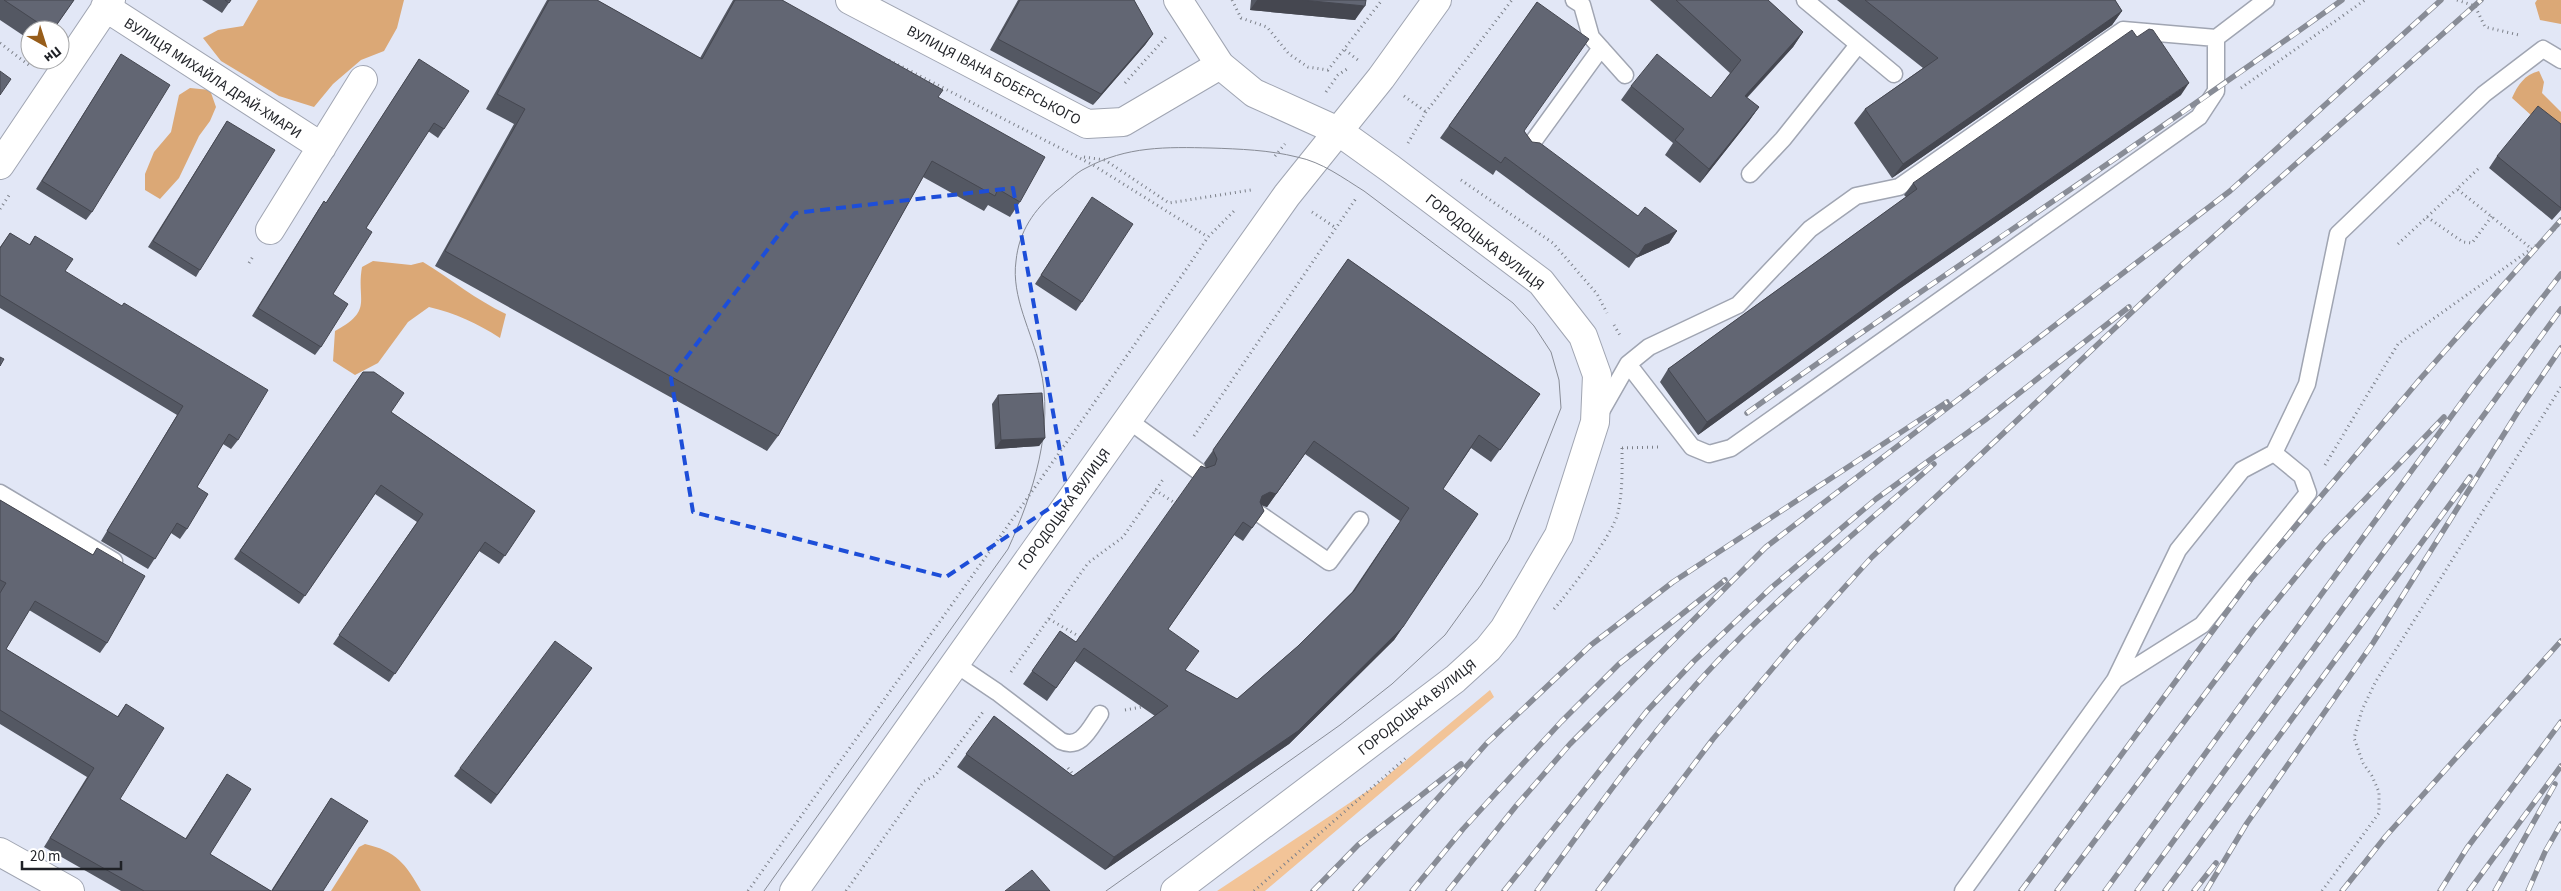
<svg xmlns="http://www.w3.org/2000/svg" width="2561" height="891" viewBox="0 0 2561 891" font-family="'Source Sans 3',sans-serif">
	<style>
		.green { fill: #f2c498 }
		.forest { fill: #dba876 }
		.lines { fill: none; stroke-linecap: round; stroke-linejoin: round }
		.lane-casing { stroke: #a0a5b2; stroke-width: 19 }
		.street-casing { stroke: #a0a5b2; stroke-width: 30 }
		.secondary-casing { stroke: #a0a5b2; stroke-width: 30 }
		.primary-casing { stroke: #a0a5b2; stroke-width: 30 }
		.path { stroke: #7c8089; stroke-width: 3; stroke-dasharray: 1 4; stroke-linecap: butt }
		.lane { stroke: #fff; stroke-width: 16 }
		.street { stroke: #fff; stroke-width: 28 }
		.secondary { stroke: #fff; stroke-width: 28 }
		.primary { stroke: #fff; stroke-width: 28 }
		.tram { stroke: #888c96; stroke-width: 1 }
		.rail-casing { stroke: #888c96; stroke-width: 5.5 }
		.rail { stroke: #fff; stroke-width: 4; stroke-dasharray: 11; stroke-linecap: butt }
		.wall { fill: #545863; fill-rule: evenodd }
		.shaded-wall { fill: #454750 }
		.building { fill: #626673; stroke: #454750; fill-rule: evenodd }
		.marked { fill: none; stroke: #1d4ed8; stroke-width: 4; stroke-dasharray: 10 6; stroke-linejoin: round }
		.labels { text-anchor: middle; stroke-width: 5; stroke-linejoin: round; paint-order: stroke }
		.street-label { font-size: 15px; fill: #1f2126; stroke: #fff }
	</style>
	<rect width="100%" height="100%" fill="#e2e7f6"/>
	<path class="green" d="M1490 690 1494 697 1265 891H1217L1375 786Z"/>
	<path class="forest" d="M258 0H404L397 28 384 51 361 60 333 84 314 107 279 96 221 61 203 38 218 30 243 26Z
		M2537 0H2561V24L2540 20 2535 3Z
		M2539 71 2544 82 2542 93 2561 112V142L2512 98C2518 85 2524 75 2539 71Z
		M190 88 210 90 216 107 210 121 199 136 179 178 160 199 145 190V174L154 152 171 132 179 95Z
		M373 261 411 265 423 262C451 279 476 300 506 314L500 338C477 323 455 313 429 307L408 322 378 363 355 375 333 361 335 331C374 310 356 301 362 267Z
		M365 844C396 851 406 864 421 891H331L359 847Z"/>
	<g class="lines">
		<defs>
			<path id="lane" d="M1574 0 1582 5 1591 37 1625 75
				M1805 0 1894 74
				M1530 146 1601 48
				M1750 174 1783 139 1858 45
				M1628 364 1692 447 1709 454 1731 448 2199 117 2216 91V38
				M1600 413 1628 364 1649 347 1738 305 1810 229 1856 196 1899 187 2123 30 2216 38 2266 0
				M1128 420 1198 471
				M2274 453 2307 384 2338 234 2484 94 2543 49 2561 60
				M0 493 114 561
				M1261 515 1329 562 1360 520
				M954 663 997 692 1061 741C1081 750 1090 728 1100 714
				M1963 891 2115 680 2178 550 2242 470 2274 453 2302 476 2308 493 2202 625 2115 680"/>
			<path id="street" d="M850 0 1087 124 1123 122 1220 65
				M105 7 322 147
				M0 165 111 0
				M270 230 363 80"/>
			<path id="secondary" d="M0 852 70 891"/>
			<path id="primary" d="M794 891 1287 195 1381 78 1437 0
				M1175 891 1455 679 1488 649 1504 629 1559 535 1595 422 1597 375 1583 336 1541 282 1391 169 1338 131 1254 93 1220 65 1178 0"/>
		</defs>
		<use href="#lane" class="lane-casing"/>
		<use href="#street" class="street-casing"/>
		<use href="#secondary" class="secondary-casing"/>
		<use href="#primary" class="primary-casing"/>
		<path class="path" d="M1232 0 1241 18 1267 27 1289 54 1308 67 1328 70 1382 0
			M2457 0 2475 6 2485 27 2519 35
			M0 43 30 66
			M1345 50 1358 60
			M889 60 1093 165 1208 237
			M1125 83 1166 37
			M2241 88 2365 0
			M1326 92 1338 75 1347 69
			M1404 96 1426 112
			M1408 143 1426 112 1512 0
			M1275 156 1285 144
			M1084 157 1105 160 1169 203 1251 190
			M2478 169 2457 189 2532 249
			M1461 180 1553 243 1597 294 1607 313
			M0 209 10 194
			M1312 212 1336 228
			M2427 217 2463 242 2472 243 2492 216
			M2398 244 2457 189
			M249 263 254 255
			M1614 325 1621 337
			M1194 436 1357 197
			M1622 448 1659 447
			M2325 465 2398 344 2541 242 2561 223
			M1155 490 1175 503
			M1554 609C1570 591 1614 533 1618 512 1623 491 1622 466 1622 445
			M1049 619 1080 637
			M1011 672 1088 563 1123 537 1164 478
			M1125 710 1142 707
			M1068 768 1077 779
			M748 891C902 673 1059 458 1208 237L1236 209
			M846 891 924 781 935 776 983 712
			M1254 891 1407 757
			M2322 891 2379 813V792L2372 776 2363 763 2354 738 2362 710 2376 681 2561 387"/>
		<use href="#lane" class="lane"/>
		<use href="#street" class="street"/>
		<use href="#secondary" class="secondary"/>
		<use href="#primary" class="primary"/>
		<path class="tram" d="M764 891 1008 549C1033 494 1055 427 1040 367 1032 332 1011 297 1016 261 1019 231 1034 210 1056 191 1066 184 1075 173 1086 168 1127 146 1166 147 1211 148 1240 149 1269 150 1297 157 1322 162 1343 178 1364 191L1513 303 1534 326 1551 352 1559 380 1561 408 1509 540 1481 585 1445 635 1392 684 1340 725 1106 891"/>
		<defs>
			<path id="rail" d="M1747 413C1944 273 2146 141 2342 0
				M1313 891 1358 845 1461 764
				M1355 891 1487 743 1591 645 1673 582 1947 402
				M1412 891 1463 829 1561 722 1619 664 1725 580
				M1448 891 1516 806 1570 744 1766 547 2230 191 2441 0
				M1504 891 1647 711 1694 661 1772 587 1876 499 1985 420 2129 307
				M1537 891C1585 825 1632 758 1686 696 1760 610 1849 539 1934 464
				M1598 891 1713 739 1793 644 1872 557 2183 264 2481 0
				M2021 891 2251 579 2421 378 2561 220
				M2057 891 2256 626 2325 541 2444 417
				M2105 891 2472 388 2561 274
				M2137 891 2561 309
				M2165 891 2470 477
				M2194 891 2216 863
				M2206 891 2247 823 2373 643 2519 410 2561 348
				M2342 891 2386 836 2561 641
				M2440 891 2467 848 2561 722
				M2469 891 2561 766
				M2495 891 2555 784
				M2528 891 2545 852 2561 824"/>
		</defs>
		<use href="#rail" class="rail-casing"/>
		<use href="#rail" class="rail"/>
	</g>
	<path class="wall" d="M0 0H74L53 30H30V40L0 20Z
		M202 0H231L222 13Z
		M547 0H597L700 58 733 0H782L938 97 1020 202 1010 217 988 205 984 211 923 177 778 436 767 451 435 266 514 124 486 109Z
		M1018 0H1134L1153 34 1145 45 1093 105 990 50Z
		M1251 0H1366L1355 20 1250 10Z
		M1650 0H1768L1803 32 1793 47 1747 98 1759 107 1749 121 1700 183 1665 155 1673 143 1621 100 1631 86 1711 98 1730 73Z
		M1837 0H2115L2122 11 2112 25 1892 178 1854 123 1865 109 1923 68Z
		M1537 2 1524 131 1532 142 1638 216 1677 231 1669 243 1636 258 1629 268 1496 170 1493 175 1440 138Z
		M121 54 92 212 86 220 36 189Z
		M419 59 444 129 438 138 428 131 366 228 333 294 321 347 315 355 252 316 318 210 324 201 326 203Z
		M2181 95 1899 289 1698 435 1660 382 1668 369 1906 197 1904 195 1913 183Z
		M227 121 200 270 196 277 148 247Z
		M2561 124V210L2552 220 2489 168 2497 156Z
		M1086 206 1082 302 1076 311 1035 284Z
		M10 233 29 245 35 236 65 271 238 440 231 449 223 444 197 487 187 529 180 539 171 533 148 569 101 541 177 415 0 308V247Z
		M1348 259 1540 394 1491 462 1471 448 1443 489 1403 627 1394 640 1289 744 1105 870 957 767 994 716 1073 776 1155 716 1075 661 1047 701 1023 684 1060 631 1076 642 1206 468 1204 463ZM1305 454 1400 521 1352 592 1298 646 1237 699 1185 670 1168 629 1234 535 1243 541 1264 511 1261 505 1267 507Z
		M363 372 391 412 535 511 499 564 479 551 389 682 333 644 417 522 375 494 299 604 234 559Z
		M998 395 1045 438 1039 446 995 449 992 404Z
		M0 500 93 555 97 548 107 643 100 653 29 610 6 649 117 717 126 704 120 799 185 839 227 774 210 854 271 891 331 798 323 891H121L44 847 87 777 0 724Z
		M592 668 491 804 454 776 460 768Z"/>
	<path class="shaded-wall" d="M1257 0H1302L1365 6 1355 20 1250 10Z
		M2122 11 2112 25 1892 178 1903 164Z
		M1803 32 1793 47 1735 110 1745 96Z
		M1153 34 1145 45 1093 105 1101 94Z
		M2189 83 2181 95 1899 289 1698 435 1707 422 1908 277Z
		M1759 107 1749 121 1700 183 1709 169Z
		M1677 231 1669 243 1636 258 1629 268 1645 245Z
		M1045 438 1039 446 995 449 1001 440Z
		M1314 441 1267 507 1261 505 1253 509 1262 496Z
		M1403 627 1394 640 1289 744 1105 870 1114 857Z"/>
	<path class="building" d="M4 0H74L53 30H49Z
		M225 0H231L229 3Z
		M549 0H597L702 59 735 0H782L943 90 938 97 1045 157 1020 202 998 189 995 196 932 161 778 436 445 251 525 109 497 94Z
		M1020 0H1134L1153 34 1101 94 998 39Z
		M1302 0H1366L1365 6Z
		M1676 0H1768L1803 32 1745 96 1759 107 1709 169 1675 140 1684 129 1631 86 1657 54 1711 98 1741 60Z
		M1865 0H2115L2122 11 1903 164 1865 109 1938 58Z
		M1537 2 1589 39 1524 131 1532 142 1540 143 1638 216 1645 207 1677 231 1645 245 1638 256 1505 157 1501 163 1449 126Z
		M2149 29 2153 30 2189 83 1908 277 1707 422 1668 369 1917 189 1913 183 2132 30 2137 37Z
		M121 54 170 85 92 212 42 181Z
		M419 59 469 91 444 129 434 123 366 228 372 232 333 294 348 304 321 347 258 308 324 201 326 203Z
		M0 71 11 79 0 95Z
		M2538 106 2561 124V208L2497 156Z
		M227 121 275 150 200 270 153 241Z
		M1092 197 1133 224 1082 302 1041 275Z
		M10 233 30 245 35 236 73 259 65 271 122 306 124 303 268 390 238 440 229 434 197 487 208 494 187 529 177 523 155 559 107 531 183 406 0 295V248Z
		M1348 259 1540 394 1500 450 1479 435 1443 489 1478 514 1403 627 1298 731 1114 857 966 754 994 716 1073 776 1168 706 1084 648 1056 688 1032 671 1060 631 1076 642 1201 466 1206 468 1215 465 1217 459 1213 450ZM1314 441 1409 508 1354 591 1298 646 1237 699 1185 670 1199 651 1168 629 1243 522 1252 528 1264 511 1260 502 1262 496 1270 492 1276 494Z
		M0 357 4 359 0 366Z
		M363 372H374L404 393 391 412 535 511 505 556 485 542 395 674 339 635 423 514 381 485 305 596 240 551Z
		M1042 393 1045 438 1001 440 998 395Z
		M0 500 93 555 97 548 145 576 107 643 35 601 6 649 118 717 126 704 164 728 120 799 186 839 227 774 251 789 210 854 271 891H144L50 838 94 768 0 710V593L6 583 0 580Z
		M555 641 592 668 497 795 460 768Z
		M331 798 368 821 323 891H272Z
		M1032 870 1050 891H1005Z"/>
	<path class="marked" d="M1013 188 1068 496 946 577 693 512 671 378 795 213Z"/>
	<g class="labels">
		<g class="street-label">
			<text transform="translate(994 75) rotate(28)" y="5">ВУЛИЦЯ ІВАНА БОБЕРСЬКОГО</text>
			<text transform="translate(213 78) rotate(33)" y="5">ВУЛИЦЯ МИХАЙЛА ДРАЙ-ХМАРИ</text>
			<text transform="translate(1485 242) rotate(38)" y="5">ГОРОДОЦЬКА ВУЛИЦЯ</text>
			<text transform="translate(1064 509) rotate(-54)" y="5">ГОРОДОЦЬКА ВУЛИЦЯ</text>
			<text transform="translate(1417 707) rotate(-38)" y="5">ГОРОДОЦЬКА ВУЛИЦЯ</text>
		</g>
	</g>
	<g transform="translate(45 45) rotate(141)"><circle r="24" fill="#ffffff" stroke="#a5a6a8"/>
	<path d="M0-4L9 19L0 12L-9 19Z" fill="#975d1a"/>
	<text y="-8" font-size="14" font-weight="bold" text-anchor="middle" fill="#1f2126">Пн</text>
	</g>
	<path d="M22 861v8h99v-8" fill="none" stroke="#1f2126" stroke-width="2.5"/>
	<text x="30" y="861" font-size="15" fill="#1f2126" stroke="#ffffff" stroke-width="4" paint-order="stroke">20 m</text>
</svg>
